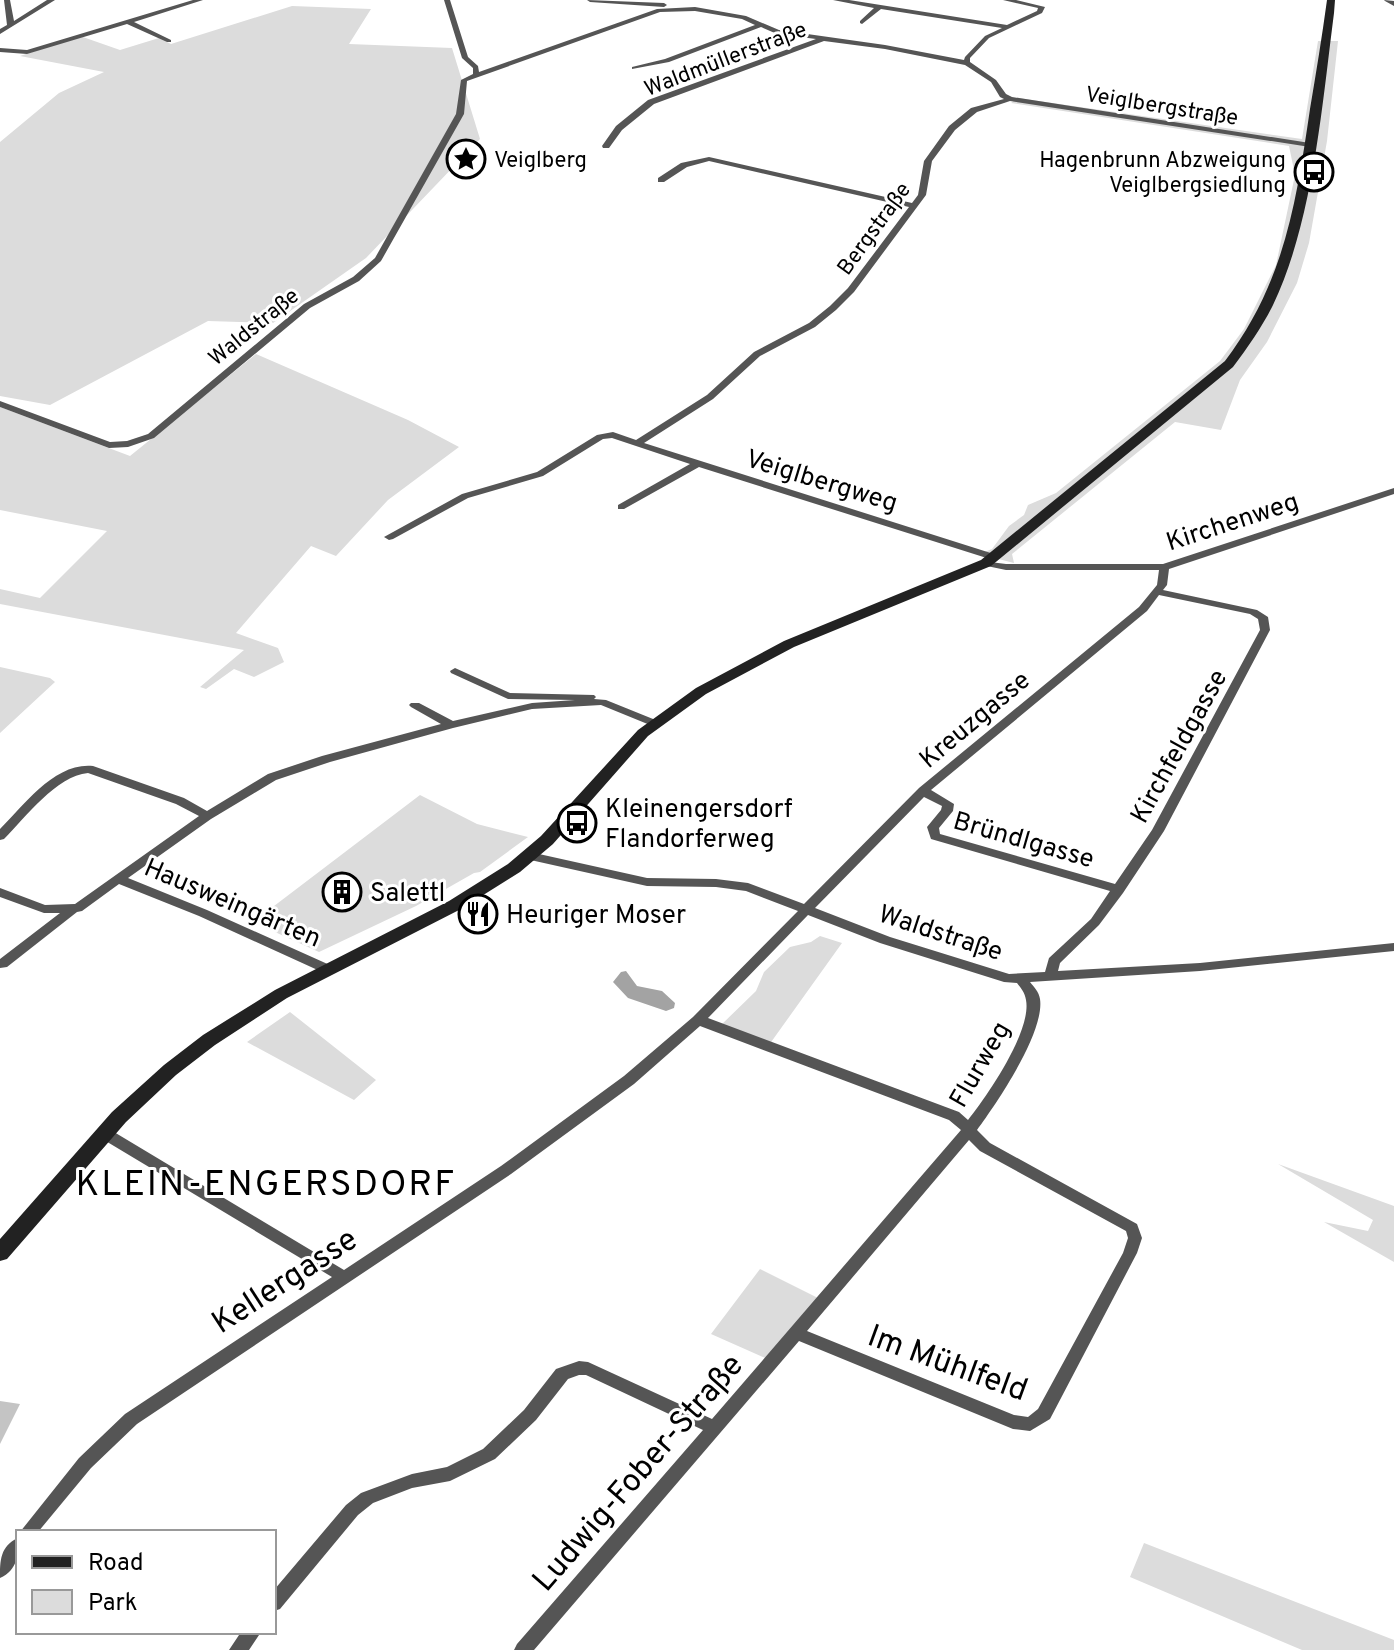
<svg xmlns="http://www.w3.org/2000/svg" width="1394" height="1650" viewBox="0 0 1394 1650" font-family="Overpass,sans-serif">
	<style>
		.green { fill: #dcdcdc }
		.water { fill: #a3a3a3 }
		.building { fill: #c4c4c4 }
		.lines { fill: none; stroke-linecap: round; stroke-linejoin: round }
		.street { fill: #555; fill-rule: evenodd }
		.secondary { fill: #222; fill-rule: evenodd }
		.labels { text-anchor: middle; stroke-width: 6; stroke-linejoin: round; paint-order: stroke }
		.far-street-label { font-size: 22px; fill: #000; stroke: #fff }
		.far-poi-label { font-size: 22px; fill: #000; stroke: #fff; text-anchor: start }
		.street-label { font-size: 26px; fill: #000; stroke: #fff }
		.poi-label { font-size: 26px; fill: #000; stroke: #fff; text-anchor: start }
		.near-street-label { font-size: 32px; fill: #000; stroke: #fff }
		.near-quarter-label { font-size: 36px; letter-spacing: 2px; fill: #000; stroke: #fff }
	</style>
	<rect width="100%" height="100%" fill="#fff"/>
	<path class="green" d="M292 6 371 9 349 44 452 48 480 139 366 258 273 323 208 321 50 405 0 396V142L59 93 104 72 20 56 80 36 120 50 159 38 171 44Z
		M1318 41H1338L1327 141 1309 243 1297 283 1267 342 1240 380 1221 430 1175 422 1012 554 1014 563 979 554 992 549 1009 526 1024 515 1028 505 1056 493 1220 361 1244 329 1276 265 1295 175 1289 146 1011 103 1018 98 1302 139Z
		M256 354 408 420 459 447 388 500 336 556 311 546 236 633 278 648 284 662 254 677 234 669 206 689 200 687 244 650 0 604V589L40 598 107 531 0 510V407L130 456Z
		M0 667 50 678 55 682 0 733Z
		M420 795 477 824 528 837 480 872 474 873 416 906 319 952 253 922Z
		M820 936 842 943 769 1045 719 1027 756 991 764 972 790 947 811 942Z
		M290 1012 376 1080 354 1100 247 1042Z
		M1278 1164 1394 1206V1262L1324 1222 1368 1231 1373 1220Z
		M760 1269 822 1300 772 1361 711 1334Z
		M1144 1543 1394 1640V1650H1302L1130 1577Z"/>
	<path class="water" d="M626 971 637 986 662 991 675 1003 674 1008 666 1011 628 998 613 982 621 972Z"/>
	<path class="building" d="M0 1401 20 1404 0 1444Z"/>
	<g class="lines">
		<path class="street" d="M4 0H10L14 21 47 0H55L0 34V29L7 25Z
			M193 0H203L134 22 171 40V42H167L127 24 27 54 0 52V48L27 50Z
			M444 0H450L468 57 478 66 479 72 657 9 695 7 746 16 779 30 885 45 964 60 965 57 985 36 1002 28 881 9 862 24 860 23V21L874 8 833 0H849L1007 25 1037 11 1038 8 1003 0H1016L1045 7 1042 13 989 38 970 58V62L996 80 1006 94 1012 97 1310 143 1314 145 1310 147 1010 101 977 112 955 130 932 161 926 195 854 292 836 310 815 327 760 356 713 399 644 443 997 555 998 557 993 560 699 467 624 509H618V505L690 464 612 438 603 439 543 476 468 498 393 539 389 540 384 537 462 494 537 472 597 435 613 432 636 440 707 395 754 352 809 323 830 306 848 288 909 207 709 161 687 167 664 182H658V178L681 163 709 157 912 203 918 195 924 161 949 126 971 108 1004 99 1000 97 991 82 965 65 885 49 824 41 654 104 622 130 609 148H603L602 146 616 126 648 100 816 39 777 34 761 27 669 62 632 69V67L665 59 755 25 742 19 695 11 660 12 467 81 464 114 381 261 359 281 310 308 154 438 128 447 109 448 0 407V401L110 442 127 441 148 434 304 304 353 277 375 258 456 114 461 80 473 74V68L462 58Z
			M587 0 664 3 667 5 664 7 590 2Z
			M1384 0 1394 1V6L1385 1Z
			M1394 488V494L1169 569 1167 585 1163 590 1257 610 1268 617 1270 630 1164 831 1123 893 1099 925 1060 963 1058 971 1200 963 1394 943V951L1200 971 1030 982C1034 987 1039 992 1040 999 1045 1032 997 1103 977 1130L990 1143 1137 1224 1142 1238 1137 1253 1050 1419 1030 1431 1013 1429 799 1341 534 1650H514L517 1644 703 1430 586 1375H579L568 1379 536 1420 495 1459 450 1481 412 1488 373 1503 358 1515 280 1609 274 1611V1590L346 1505 361 1493 412 1474 447 1467 483 1449 524 1410 556 1369 579 1361 588 1362 712 1419 961 1130 949 1120 700 1026 634 1084 511 1174 137 1424 91 1468 38 1532H20L79 1458 125 1414 332 1277 99 1137 97 1133 99 1129 104 1128 109 1129 344 1270 501 1166 624 1076 693 1017 798 911 746 891 716 887 647 886 526 859 524 856 526 853 530 852 647 878 716 879 748 883 804 904 919 788 1139 607 1157 585 1159 570H1006L982 565V561L1006 564H1163ZM1159 595 1250 614 1258 619 1260 630 1152 830 1115 884 940 834 939 828 953 811 954 804 931 790 1147 611ZM924 797 942 806 941 810 927 827 931 839 1110 891 1091 919 1049 958 1045 972 1009 974 890 937 815 908ZM808 915 880 943 1004 982 1017 983C1021 988 1025 993 1026 1000 1032 1031 987 1096 968 1120L959 1112 708 1018ZM969 1140 980 1151 1126 1231 1128 1238 1123 1253 1038 1409 1028 1417 1014 1415 807 1331Z
			M455 668 510 693 594 695 596 697 594 699 606 700 658 721 660 723 654 726 650 725 601 705 532 709 453 728 330 762 276 780 211 819 128 878 207 910 332 966 333 969 332 972H322L199 916 119 884 82 911 77 912 7 967 0 968V959L60 913H44L0 897V888L45 905 75 904 199 816 176 804 88 773C56 776 26 817 4 839L0 840V829C24 805 55 762 93 766L184 798 207 811 268 774 322 756 441 724 411 707 409 705 411 703H419L453 721 532 703 575 700 508 699 451 673 450 671Z
			M18 1538C18 1555 18 1570 0 1578 0 1561 0 1546 18 1538Z
			M241 1632H261L249 1650H229Z"/>
		<path class="secondary" d="M1327 0H1335L1334 13C1322 106 1313 221 1273 305 1262 327 1248 347 1233 367L991 566 794 647 706 694 648 736 553 844 520 872 461 909 287 998 215 1045 176 1075 126 1122 7 1259 0 1261V1239L112 1112 164 1065 203 1035 275 990 449 901 508 864 541 836 638 730 696 688 784 641 981 560 1225 361C1284 283 1296 204 1310 109 1316 73 1322 37 1327 0Z"/>
	</g>
	<defs>
		<symbol id="sight-ring" viewBox="-11 -11 22 22"><circle r="9.5" fill="#fff" stroke="#000" stroke-width="1.5"/><path d="M0-6L1.8-2.2L6-1.7L2.9 1.2L3.7 5.4L0 3.3L-3.7 5.4L-2.9 1.2L-6-1.7L-1.8-2.2Z" fill="#000"/></symbol>
		<symbol id="bus-ring" viewBox="-11 -11 22 22"><circle r="9.5" fill="#fff" stroke="#000" stroke-width="1.5"/><path d="M-5-6H5V4H4V6H2V4H-2V6H-4V4H-5ZM-3.5-4V0h7V-4ZM-3.5 1.2v1.5H-2V1.2ZM2 1.2v1.5H3.5V1.2Z" fill="#000"/></symbol>
		<symbol id="building-ring" viewBox="-11 -11 22 22"><circle r="9.5" fill="#fff" stroke="#000" stroke-width="1.5"/><path d="M-4-6H4V6H1V3H-1V6H-4ZM-2.5-4.3h1.7v1.8h-1.7ZM.8-4.3h1.7v1.8H.8ZM-2.5-1h1.7V.8h-1.7ZM.8-1h1.7V.8H.8Z" fill="#000"/></symbol>
		<symbol id="restaurant-ring" viewBox="-11 -11 22 22"><circle r="9.5" fill="#fff" stroke="#000" stroke-width="1.5"/><path d="M-5-6h1v4h1v-4h1v4h1v-4h1v5L-1.5 .5V6h-2V.5L-5-1ZM5-6V6H3V1.5H1.5Q1.5-4 5-6Z" fill="#000"/></symbol>
	</defs>
	<g fill-rule="evenodd">
		<use href="#sight-ring" x="444" y="137" width="44" height="44"/>
		<use href="#bus-ring" x="1292" y="150" width="44" height="44"/>
		<use href="#bus-ring" x="555" y="801" width="44" height="44"/>
		<use href="#building-ring" x="320" y="870" width="44" height="44"/>
		<use href="#restaurant-ring" x="456" y="892" width="44" height="44"/>
	</g>
	<g class="labels">
		<g class="far-street-label">
			<text transform="translate(725 58) rotate(-21)" y="8">Waldmüllerstraße</text>
			<text transform="translate(1162 105) rotate(9)" y="8">Veiglbergstraße</text>
			<text transform="translate(873 228) rotate(-54)" y="8">Bergstraße</text>
			<text transform="translate(253 326) rotate(-39)" y="8">Waldstraße</text>
		</g>
		<g class="far-poi-label">
			<text x="494" y="167">Veiglberg</text>
			<text x="1286" y="167" text-anchor="end">Hagenbrunn Abzweigung<tspan x="1286" dy="25">Veiglbergsiedlung</tspan></text>
		</g>
		<g class="street-label">
			<text transform="translate(822 480) rotate(17)" y="9">Veiglbergweg</text>
			<text transform="translate(1232 521) rotate(-18)" y="9">Kirchenweg</text>
			<text transform="translate(974 719) rotate(-40)" y="9">Kreuzgasse</text>
			<text transform="translate(1178 746) rotate(-61)" y="9">Kirchfeldgasse</text>
			<text transform="translate(1024 839) rotate(16)" y="9">Bründlgasse</text>
			<text transform="translate(233 902) rotate(23)" y="9">Hausweingärten</text>
			<text transform="translate(941 932) rotate(18)" y="9">Waldstraße</text>
			<text transform="translate(979 1064) rotate(-60)" y="9">Flurweg</text>
		</g>
		<g class="poi-label">
			<text x="605" y="817">Kleinengersdorf<tspan x="605" dy="30">Flandorferweg</tspan></text>
			<text x="370" y="901">Salettl</text>
			<text x="506" y="923">Heuriger Moser</text>
		</g>
		<g class="near-street-label">
			<text transform="translate(284 1280) rotate(-33)" y="11">Kellergasse</text>
			<text transform="translate(948 1362) rotate(20)" y="11">Im Mühlfeld</text>
			<text transform="translate(637 1472) rotate(-49)" y="11">Ludwig-Fober-Straße</text>
		</g>
		<g class="near-quarter-label">
			<text x="266" y="1195">KLEIN-ENGERSDORF</text>
		</g>
	</g>
	<rect x="16" y="1530" width="260" height="104" fill="#ffffff" stroke="#999999" stroke-width="2"/>
	<rect x="32" y="1556" width="40" height="12" fill="#222222" stroke="#999999" stroke-width="2"/>
	<text x="88" y="1570" font-size="24" fill="#000000">Road</text>
	<rect x="32" y="1590" width="40" height="24" fill="#dcdcdc" stroke="#999999" stroke-width="2"/>
	<text x="88" y="1610" font-size="24" fill="#000000">Park</text>
</svg>
